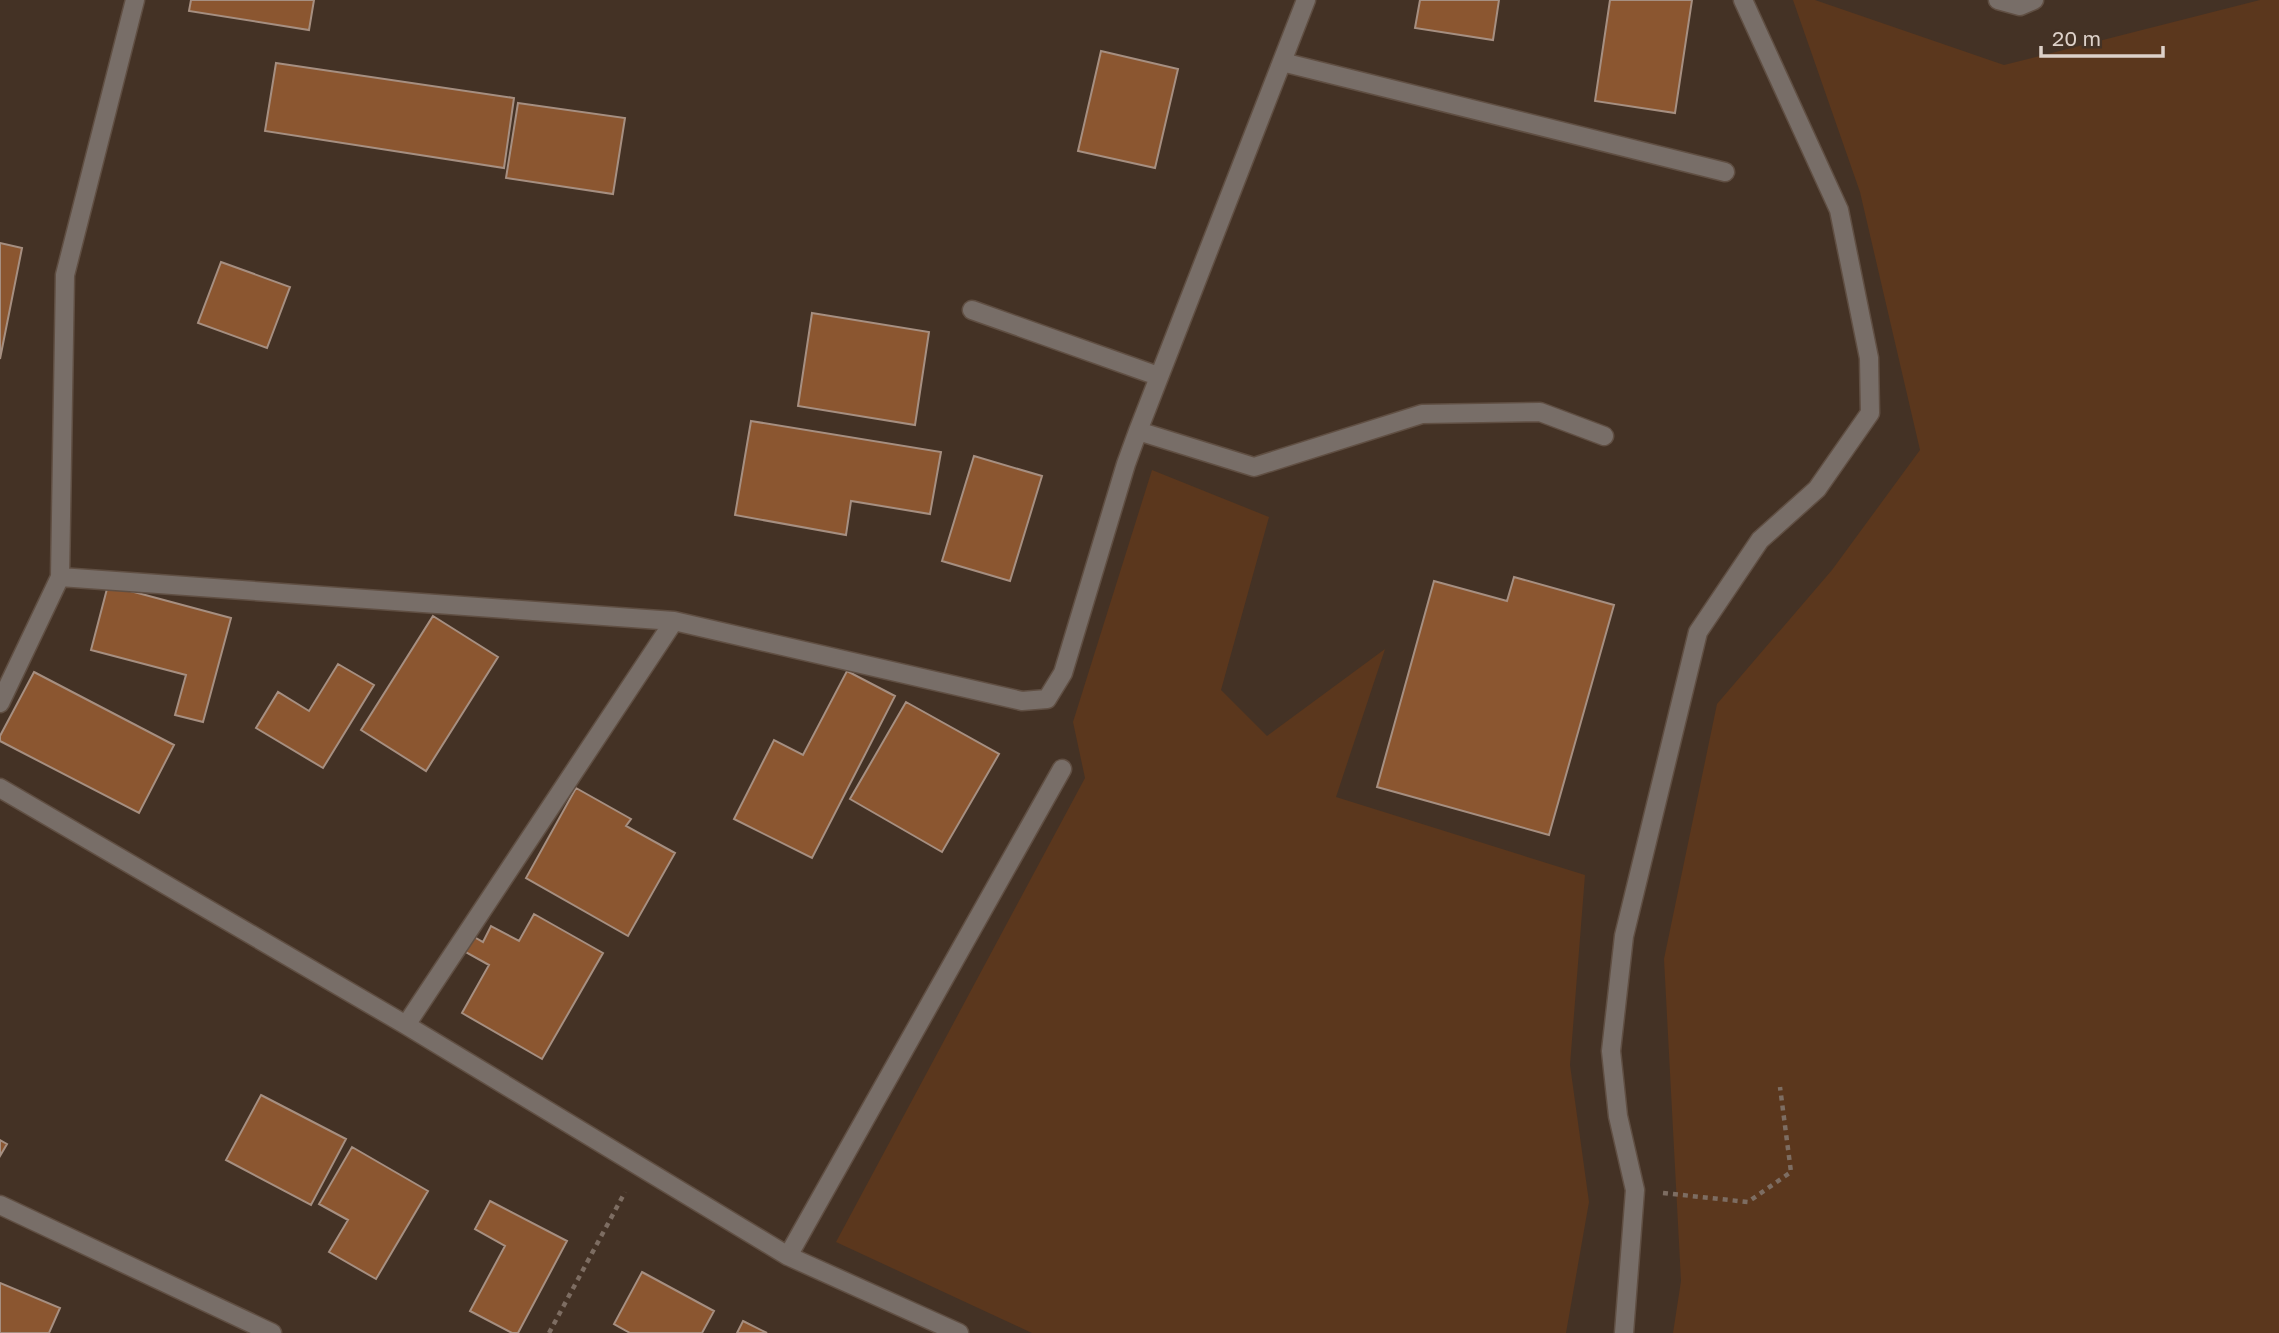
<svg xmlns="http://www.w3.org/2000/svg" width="2279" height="1333" viewBox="0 0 2279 1333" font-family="'Golos Text',sans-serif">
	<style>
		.green { fill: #5b371d }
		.building { fill: #8b5630; stroke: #a68f81; stroke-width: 2 }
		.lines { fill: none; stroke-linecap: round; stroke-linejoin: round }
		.minor-casing { stroke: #604f43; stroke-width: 21 }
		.path { stroke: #7d6d62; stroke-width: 4.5; stroke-dasharray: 5 5; stroke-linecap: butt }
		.minor { stroke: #786e68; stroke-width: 18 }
	</style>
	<rect width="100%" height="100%" fill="#443225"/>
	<path class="green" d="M1793 0H1815L2004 65 2260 0H2279V1333H1673L1681 1281 1664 959 1717 704 1832 570 1920 450 1860 192Z
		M1152 470 1269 517 1221 690 1267 736 1385 649 1336 797 1585 875 1570 1065 1589 1202 1566 1333H1032L836 1242 1085 778 1073 722Z"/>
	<path class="building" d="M191 0H314L309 30 189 11Z
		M1420 0H1499L1493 40 1415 28Z
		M1610 0H1692L1675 113 1595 101Z
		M1101 51 1178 69 1155 168 1078 151Z
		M276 63 514 98 504 168 265 131Z
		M518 103 625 118 613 194 506 178Z
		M0 243 22 248 0 359Z
		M221 262 290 287 267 348 198 323Z
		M812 313 929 332 915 425 798 406Z
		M751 421 941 452 930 514 851 501 846 535 735 515Z
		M974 456 1042 476 1010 581 942 561Z
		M1514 577 1614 605 1549 835 1377 787 1434 581 1507 601Z
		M108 585 231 618 203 722 175 715 186 675 91 650Z
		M433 616 498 657 426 771 361 730Z
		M338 664 374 685 323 768 256 728 278 692 309 711Z
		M847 671 895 696 812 858 734 819 774 740 803 755Z
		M34 672 174 745 139 813 0 741V736Z
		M906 702 999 754 942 852 850 799Z
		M576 788 631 819 626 826 675 853 628 936 526 878Z
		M534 914 603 953 542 1059 462 1013 489 965 460 949 469 934 483 942 491 926 519 941Z
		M261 1095 346 1139 311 1205 226 1160Z
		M0 1140 7 1144 0 1156Z
		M352 1147 428 1191 376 1279 329 1252 348 1220 319 1204Z
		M490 1201 567 1241 518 1333H512L470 1311 505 1246 475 1229Z
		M642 1272 714 1311 702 1333H630L614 1324Z
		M0 1283 60 1308 49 1333H0Z
		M743 1321 767 1333H737Z"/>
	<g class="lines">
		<defs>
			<path id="minor" d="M1998 0 2020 6 2034 0
				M1282 62 1725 172
				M972 310 1158 376
				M1138 431 1254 467 1422 414 1540 412 1604 436
				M60 577 65 275 135 0
				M0 703 60 577 674 621 1022 701 1047 699 1063 673 1126 464 1138 431 1306 0
				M0 788 406 1025 788 1256 959 1333
				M406 1025 674 621
				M0 1205 272 1333
				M788 1256 1062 769
				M1624 1333 1635 1190 1618 1116 1611 1051 1624 936 1698 632 1760 540 1817 489 1870 413 1869 358 1839 210 1743 0"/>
		</defs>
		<use href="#minor" class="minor-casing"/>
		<path class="path" d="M1663 1193 1748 1202 1791 1172 1780 1087
			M549 1333 625 1192"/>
		<use href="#minor" class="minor"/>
	</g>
	<path d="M2041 46v10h122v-10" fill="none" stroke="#ddd1c9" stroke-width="3.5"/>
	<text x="2052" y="46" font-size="21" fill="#ddd1c9" stroke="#443225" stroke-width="5" paint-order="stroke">20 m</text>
</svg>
